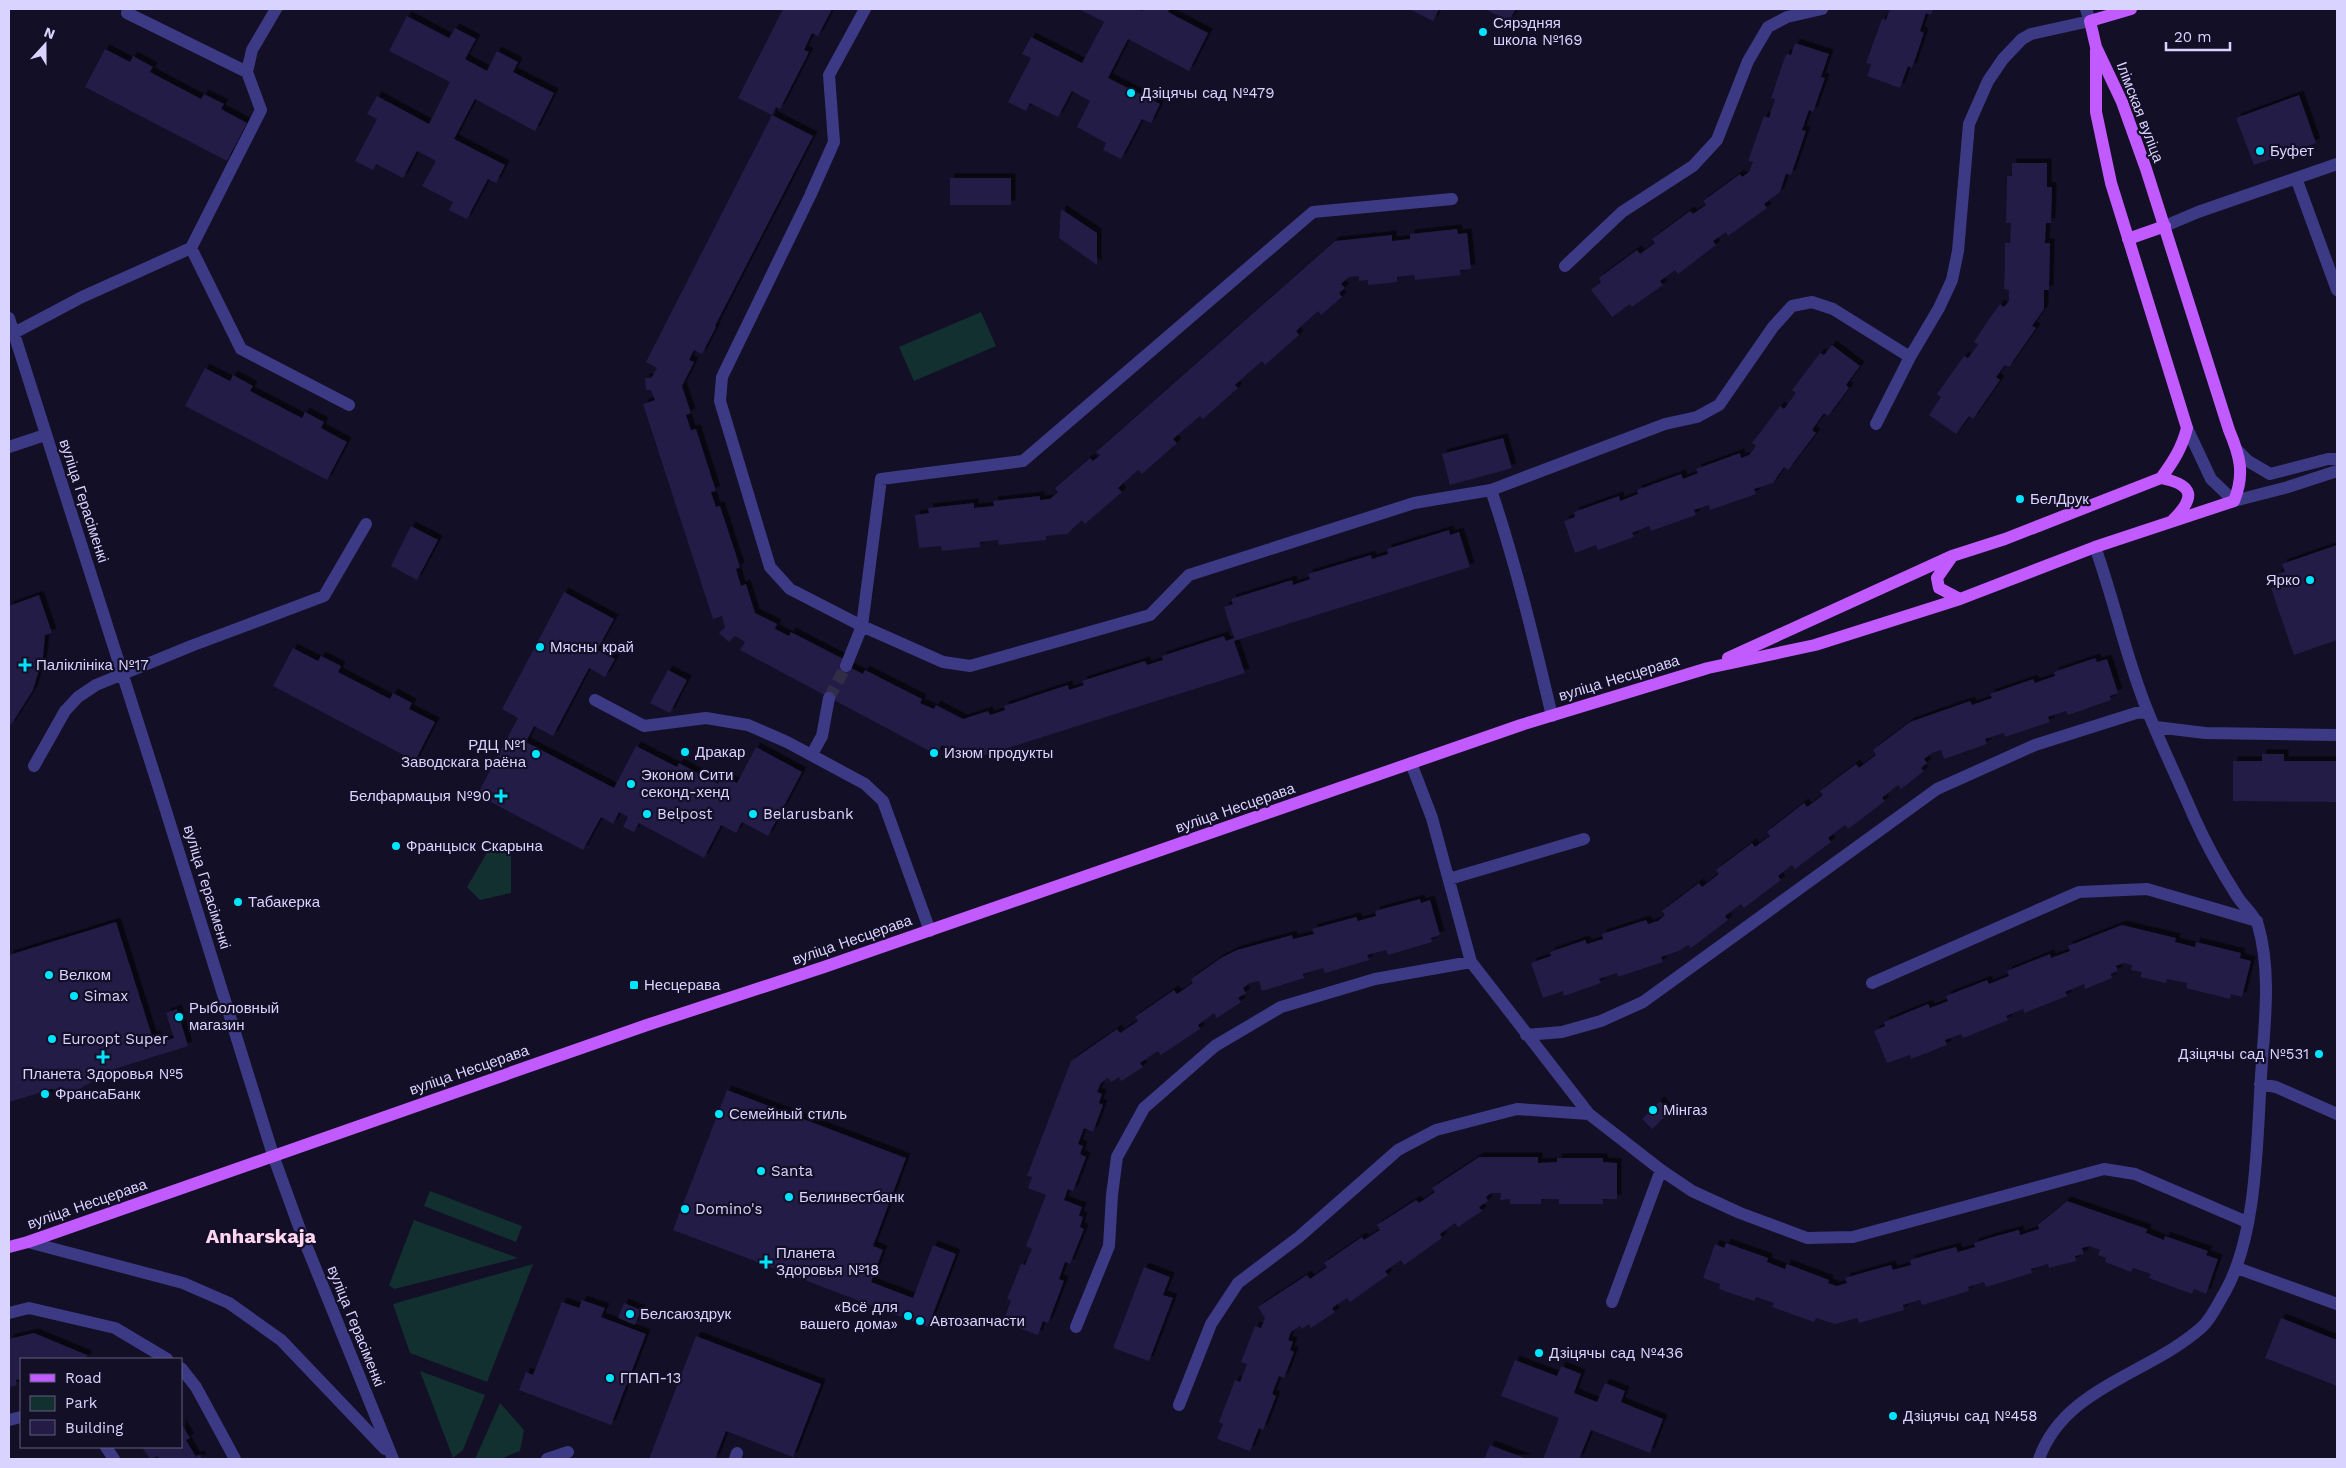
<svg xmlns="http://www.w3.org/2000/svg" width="2346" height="1468" viewBox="0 0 2346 1468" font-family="'Work Sans',sans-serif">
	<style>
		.green { fill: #12302f }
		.building { fill: #241b47; filter: url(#shadow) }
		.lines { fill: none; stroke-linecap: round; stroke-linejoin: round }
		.minor-tunnel { stroke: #312d47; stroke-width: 12; stroke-dasharray: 12 6; stroke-linecap: butt }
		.minor { stroke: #3d3a85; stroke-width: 12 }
		.major { stroke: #c25bff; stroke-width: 12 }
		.poi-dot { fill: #00e5ff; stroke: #130f26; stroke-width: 2 }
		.labels { text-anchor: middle; stroke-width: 4.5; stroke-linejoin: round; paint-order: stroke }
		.poi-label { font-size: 15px; fill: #d9d4ff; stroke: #130f26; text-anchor: start }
		.street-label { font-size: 15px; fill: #d9d4ff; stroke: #130f26 }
		.district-label { font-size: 20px; font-weight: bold; fill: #ffd6f0; stroke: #130f26 }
	</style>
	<defs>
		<filter id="shadow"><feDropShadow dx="4.5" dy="-4.5" stdDeviation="0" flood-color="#0009"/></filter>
	</defs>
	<rect width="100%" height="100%" fill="#130f26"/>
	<path class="green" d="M981 312 996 346 914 381 899 347Z
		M489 849 511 853V893L480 900 467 887Z
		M430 1191 522 1226 516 1242 424 1206Z
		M414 1220 518 1258 394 1289 389 1285Z
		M533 1264 487 1382 410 1353 393 1304Z
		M420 1371 485 1395 463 1450 453 1458Z
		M500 1403 524 1430 520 1451 500 1459H475Z"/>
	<path class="building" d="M783 9H832L818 36 812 33 804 50 809 52 780 109 776 107 772 115 738 98Z
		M1079 9H1138L1142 11 1144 9H1170L1168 12 1208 33 1189 71 1128 39 1108 78 1160 104 1151 123 1142 119 1121 159 1103 150 1106 143 1077 127 1090 101 1072 91 1058 117 1030 103 1026 111 1008 102 1031 58 1022 54 1031 37 1082 63 1104 22Z
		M1409 9H1439L1433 21Z
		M1485 9H1516L1509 21Z
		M1890 9H1933L1931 15 1926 13 1920 31 1924 33 1912 68 1908 66 1900 88 1867 76 1871 64 1866 63 1882 19 1886 20Z
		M407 16 449 38 455 28 476 39 465 59 487 71 497 51 518 62 513 72 554 93 535 131 475 99 454 139 505 165 496 183 488 179 467 219 449 210 453 202 422 186 436 161 417 151 403 178 376 164 373 170 355 161 377 119 367 114 377 96 429 124 450 82 389 51Z
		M1795 43 1829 54 1821 77 1825 78 1813 112 1809 110 1802 130 1806 131 1791 175 1786 174 1780 192 1764 204 1767 208 1728 236 1726 232 1713 241 1716 245 1678 274 1675 270 1660 281 1663 285 1632 307 1630 304 1612 317 1591 290 1601 282 1599 278 1637 250 1640 254 1655 243 1652 239 1690 211 1693 214 1706 205 1703 201 1740 174 1742 177 1749 172 1753 162 1748 161 1764 116 1769 118 1775 99 1771 98 1786 54 1791 55Z
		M105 49 130 62 133 56 153 67 150 72 201 99 204 94 224 104 221 109 247 123 227 161 85 87Z
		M2299 95 2316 143 2254 165 2236 118Z
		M772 115 813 136 715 326 716 327 702 354 694 350 689 360 694 362 682 386 691 413 686 415 691 430 696 429 716 491 711 492 716 507 720 506 740 567 736 569 741 586 746 584 755 613 777 624 775 629 789 636 791 632 851 663 849 667 863 674 865 670 922 699 920 703 934 709 936 705 963 719 988 711 990 715 1005 710 1004 706 1068 685 1069 690 1084 685 1082 681 1145 661 1147 665 1163 660 1162 656 1224 636 1226 641 1234 638 1224 607 1233 604 1231 599 1292 580 1293 585 1310 579 1308 574 1371 555 1372 559 1388 554 1387 549 1449 530 1450 535 1459 532 1470 567 1234 641 1245 673 976 758 973 748 962 751 963 757H952V751L942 745 937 755 740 650 745 642 735 636 729 642 719 633 725 627 722 616 713 619 643 404 655 400 651 390H646L645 378H651L657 368 646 362Z
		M2012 163H2047V187H2052L2051 223H2046L2045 243H2050L2049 290H2044V309L2032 326 2036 328 2009 367 2005 365 1996 377 2000 380 1973 419 1969 416 1956 434 1929 415 1941 397 1937 394 1952 373 1964 356 1968 358 1978 345 1974 342 1987 322 2000 304 2004 307 2009 301V290L2004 289 2005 267V243H2010L2011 223H2006L2007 176H2012Z
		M950 178H1011V205H950Z
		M1061 209 1097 233V265L1059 238Z
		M1457 229 1458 234 1467 233 1471 269 1460 270 1461 275 1415 280 1414 275 1397 277V282L1368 285V280L1359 281V276L1349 277 1341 284 1345 288 1339 293 1342 297 1321 315 1318 311 1296 331 1299 335 1265 365 1262 361 1235 385 1238 388 1203 419 1200 416 1173 439 1177 443 1142 474 1138 470 1118 488 1122 492 1085 524 1082 520 1067 534 1046 536V540L999 545 998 540 980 542V547L942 551 941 546 919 548 915 515 929 513 928 508 974 503V508L994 506 993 501 1040 496V500L1050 499 1058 492 1055 488 1090 458 1093 461 1100 455 1096 452 1335 241 1392 235V241L1410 239V234Z
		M1832 345 1860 366 1846 385 1849 388 1828 416 1824 413 1812 430 1816 433 1788 470 1784 467 1773 483 1754 489 1756 494 1710 510 1709 505 1694 510 1696 515 1651 531 1649 526 1632 533 1634 537 1598 550 1596 545 1575 553 1564 521 1575 517 1574 512 1619 496 1620 501 1638 494 1637 490 1681 474 1683 479 1698 473 1696 469 1740 453 1741 458 1749 455 1756 446 1752 443 1765 426 1780 406 1784 409 1796 393 1792 390 1820 353 1824 355Z
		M205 368 230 381 233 375 244 381 253 386 250 391 302 418 305 412 324 422 321 428 347 442 327 480 185 406Z
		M1503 438 1512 468 1450 485 1442 454Z
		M411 526 438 540 417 580 391 566Z
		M2337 545V640L2294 655 2271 588 2281 585 2277 574 2285 572 2282 564Z
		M564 592 614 619 597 650 615 659 605 677 589 668 553 736 534 726 526 742 614 788 636 746 677 767 679 763 718 784 723 776 737 783 756 747 802 772 768 836 742 822 736 833 721 825 704 858 639 823 634 832 623 827 628 817 619 812 613 824 601 817 583 850 477 795 518 718 502 709Z
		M39 595 52 633 45 635 43 657 33 690 11 725 9 723V606Z
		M293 648 318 661 321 656 341 666 338 672 390 699 393 693 412 703 409 709 435 722 415 761 273 686Z
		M2095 658 2097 662 2107 659 2118 693 2110 696 2111 700 2068 715 2066 711 2048 717 2050 722 2005 737 2004 733 1985 739 1987 744 1944 759 1941 750 1932 753 1924 759 1927 763 1921 768 1924 771 1901 789 1898 785 1882 798 1885 801 1848 829 1845 825 1828 838 1831 842 1795 869 1792 865 1778 876 1781 880 1744 908 1741 904 1725 916 1728 920 1691 948 1688 945 1679 951 1661 957 1663 962 1618 977 1617 973 1599 979 1601 983 1564 996 1563 991 1543 998 1531 963 1551 956 1550 952 1585 940 1587 944 1603 939 1602 934 1646 920 1648 924 1658 921 1665 915 1662 911 1699 883 1702 887 1719 874 1716 870 1752 843 1755 847 1770 836 1767 832 1804 803 1807 807 1823 795 1820 791 1856 764 1859 768 1876 755 1873 750 1910 722 1970 701 1972 705 1992 698 1990 694 2033 679 2035 683 2055 676 2054 672Z
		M668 670 687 680 670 713 650 703Z
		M2262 754H2284V761H2337V802L2233 801V761H2262Z
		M1420 899 1421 903 1430 900 1440 935 1431 938 1432 942 1388 955 1386 950 1367 955 1369 960 1325 973 1323 968 1303 974 1304 978 1262 991 1259 981 1250 983 1243 988 1246 993 1238 998 1241 1002 1217 1018 1214 1013 1198 1025 1200 1029 1161 1055 1158 1051 1140 1063 1143 1067 1121 1081 1119 1077 1111 1082 1108 1078 1101 1083 1097 1092 1102 1094 1099 1103 1103 1105 1093 1132 1084 1128 1078 1144 1083 1146 1080 1154 1086 1157 1073 1191 1068 1189 1064 1200 1082 1207 1079 1216 1083 1217 1080 1227 1084 1229 1070 1264 1065 1262 1059 1279 1064 1281 1048 1323 1043 1321 1038 1335 1003 1322 1011 1300 1007 1299 1021 1264 1025 1265 1032 1249 1026 1246 1046 1195 1028 1188 1032 1177 1027 1176 1071 1061 1117 1029 1120 1033 1138 1021 1135 1017 1174 990 1177 994 1193 983 1191 979 1221 958 1237 950 1292 935 1293 939 1314 934 1312 929 1356 917 1358 921 1376 916 1375 911Z
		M116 922 152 1036 156 1035 159 1043 174 1038 166 1013 177 1009 188 1046 108 1071 110 1078 101 1081 99 1074 97 1075 90 1083 79 1089 65 1091 52 1089H49L51 1096 41 1099 39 1093 9 1102V955Z
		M2122 925 2176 938 2175 942 2195 947 2196 942 2241 953 2240 958 2251 961 2242 997 2231 994 2230 999 2186 988 2187 983 2167 979 2166 983 2140 977 2142 972 2131 970 2132 965 2124 963 2116 966 2118 971 2111 974 2112 978 2085 989 2084 984 2065 992 2067 996 2024 1013 2023 1009 2006 1016 2008 1020 1963 1038 1961 1034 1945 1040 1947 1045 1911 1059 1910 1055 1887 1063 1874 1031 1885 1026 1884 1022 1928 1004 1930 1008 1948 1001 1946 996 1987 980 1989 984 2009 976 2007 971 2050 954 2051 958 2070 951 2068 946Z
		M727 1090 906 1158 873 1246 883 1250 871 1282 913 1298 933 1245 956 1254 928 1327 673 1230Z
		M1660 1101 1670 1112 1652 1129 1642 1119Z
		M1479 1157H1538V1163L1557 1162V1158H1603V1162L1617 1163V1199H1603V1204H1559V1199H1541V1204H1510V1199L1500 1200 1501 1193H1491L1486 1197 1488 1201 1479 1207 1482 1211 1458 1227 1455 1223 1440 1234 1442 1238 1404 1265 1401 1260 1385 1271 1388 1275 1350 1302 1347 1298 1332 1308 1335 1312 1311 1328 1309 1324 1302 1329 1300 1326 1291 1332 1288 1340 1293 1342 1290 1350 1294 1352 1284 1378 1279 1376 1272 1394 1276 1396 1263 1430 1259 1428 1250 1451 1217 1439 1223 1424 1219 1422 1235 1380 1240 1382 1247 1364 1241 1362 1255 1326 1261 1328 1265 1318 1258 1307 1307 1275 1310 1279 1327 1267 1324 1263 1362 1237 1364 1240 1380 1230 1377 1225 1416 1200 1419 1203 1435 1192 1432 1188Z
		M2067 1201 2147 1229 2146 1233 2164 1240 2165 1236 2208 1251 2206 1255 2218 1259 2206 1294 2194 1289 2192 1294 2149 1278 2151 1274 2133 1268 2131 1272 2105 1262 2106 1258 2098 1255 2100 1250 2090 1246 2082 1248 2084 1254 2075 1256 2076 1261 2049 1268 2048 1264 2031 1269 2032 1273 1986 1287 1984 1282 1968 1287 1969 1291 1922 1305 1920 1300 1903 1305 1904 1310 1859 1323 1857 1318 1835 1324 1816 1318 1814 1322 1772 1307 1774 1303 1756 1297 1754 1301 1719 1289 1720 1284 1703 1278 1715 1244 1724 1248 1726 1243 1768 1258 1767 1262 1785 1269 1787 1264 1829 1280 1828 1283 1837 1286 1847 1283 1845 1278 1869 1271 1891 1265 1893 1270 1911 1265 1910 1260 1934 1253 1956 1247 1958 1252 1975 1247 1974 1243 1996 1236 2019 1230 2020 1235 2039 1229 2038 1225Z
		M1144 1267 1170 1277 1163 1295 1173 1298 1149 1361 1113 1348Z
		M582 1300 605 1308 601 1317 646 1334 611 1425 519 1390 526 1372 533 1375 562 1302 579 1308Z
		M624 1303 641 1310 635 1325 618 1318Z
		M2281 1318 2337 1340V1386L2265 1358Z
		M34 1333 87 1355 86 1359H21V1379L16 1380 17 1385 9 1387V1339Z
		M696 1336 821 1384 793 1457 726 1431 715 1459H649Z
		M1515 1360 1557 1376 1561 1366 1581 1374 1574 1393 1597 1402 1605 1383 1625 1391 1621 1402 1663 1419 1650 1453 1591 1430 1579 1459H1543L1559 1418 1501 1396Z
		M181 1423 190 1438 186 1440 196 1457 200 1455 202 1459H160L158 1456 150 1459 142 1447H181Z
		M1490 1445 1527 1459H1484Z"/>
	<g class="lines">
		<path class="minor-tunnel" d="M829 698 846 666"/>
		<path class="minor" d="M247 72 252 50 276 9
			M2296 178 2337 290
			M1452 199 1313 212 1023 461 881 479 862 626 943 662 970 666 1150 615 1189 575 1414 503 1491 490
			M2165 226 2198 212 2337 164
			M191 248 241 349 349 405
			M1565 266 1622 212 1693 166 1717 140 1748 61 1768 27 1787 17 1822 9
			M9 318 162 798 274 1158 302 1235 393 1459
			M14 333 82 297 191 248 261 110 247 72 127 13
			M1876 424 1910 357 1939 308 1952 280 1958 251 1969 124 1988 81 2003 59 2022 39 2031 34 2090 21 2086 9
			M2187 428 2211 479 2234 501 2288 487 2337 471
			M9 447 45 435
			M2238 451 2248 461 2270 474 2328 459H2337
			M846 666 862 626 790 589 770 567 720 401 722 377 810 196 834 142 829 75 865 9
			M595 700 644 726 706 718 748 725 787 742 865 784 883 801 930 931
			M1552 716C1534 640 1516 564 1491 490L1665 424 1697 417 1719 405 1773 327 1792 306 1812 302 1833 309 1910 357
			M2156 727 2205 733 2337 735
			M812 754 822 736 829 698
			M1411 763 1432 818 1471 962 1589 1114 1661 1170 1692 1191 1740 1213 1807 1238 1853 1237 2104 1169 2135 1174 2247 1222
			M34 766 65 711 78 697 96 685 191 646 324 596 366 524
			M1449 879 1584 839
			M1872 983 2079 892 2147 889 2257 921
			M1526 1035 1562 1032 1601 1021 1643 1002 1937 789 2035 745 2136 713 2148 712
			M2260 1084 2276 1087 2337 1114
			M28 1242 183 1283 229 1303 281 1340 385 1449
			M2237 1268 2337 1304
			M1612 1302 1661 1170
			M9 1313 29 1308 115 1328 167 1359
			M1076 1327 1109 1246 1112 1195 1117 1157 1144 1108 1215 1046 1281 1007 1375 979 1471 962
			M181 1368 196 1387 235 1459
			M1179 1405 1211 1324 1238 1283 1299 1237 1398 1150 1436 1130 1517 1109 1589 1114
			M9 1420 21 1417
			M106 1447 114 1459
			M547 1459 568 1452
			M735 1459 737 1453
			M2039 1459C2064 1387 2150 1374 2202 1327 2212 1318 2218 1303 2225 1292 2257 1235 2257 1141 2261 1076 2264 1028 2272 973 2258 925 2254 914 2243 906 2237 896 2221 871 2206 844 2194 817 2179 782 2162 747 2148 712 2126 659 2115 602 2095 547"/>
		<path class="major" d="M2128 239 2165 226
			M2161 478C2194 485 2196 497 2173 520
			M1951 558 1937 578 1939 588 1960 599
			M1728 658 1952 556 2005 539 2161 478C2173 462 2182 448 2187 428L2111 183 2096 112V50
			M9 1247 28 1242 647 1025 824 967 1521 725 1708 668 1815 645 1960 599 2095 547 2234 501C2245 474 2240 456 2229 430L2146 169 2122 102 2096 47 2090 21 2131 9"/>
	</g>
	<g class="poi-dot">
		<circle cx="1483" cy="32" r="5"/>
		<circle cx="1131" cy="93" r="5"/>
		<circle cx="2260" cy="151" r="5"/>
		<circle cx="2020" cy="499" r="5"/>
		<circle cx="2310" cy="580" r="5"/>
		<circle cx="540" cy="647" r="5"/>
		<path d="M22.5 657.5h5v5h5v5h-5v5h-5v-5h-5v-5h5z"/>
		<circle cx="685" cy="752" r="5"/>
		<circle cx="934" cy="753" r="5"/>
		<circle cx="536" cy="754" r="5"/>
		<circle cx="631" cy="784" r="5"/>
		<path d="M498.5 788.5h5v5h5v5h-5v5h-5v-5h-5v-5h5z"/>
		<circle cx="647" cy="814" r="5"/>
		<circle cx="753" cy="814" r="5"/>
		<circle cx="396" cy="846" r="5"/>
		<circle cx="238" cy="902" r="5"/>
		<circle cx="49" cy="975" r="5"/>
		<rect x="629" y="980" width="10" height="10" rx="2.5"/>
		<circle cx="74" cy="996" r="5"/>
		<circle cx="179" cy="1017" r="5"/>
		<circle cx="52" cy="1039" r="5"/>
		<circle cx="2319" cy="1054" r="5"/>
		<path d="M100.5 1049.5h5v5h5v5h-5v5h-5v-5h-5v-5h5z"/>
		<circle cx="45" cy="1094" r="5"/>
		<circle cx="1653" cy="1110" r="5"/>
		<circle cx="719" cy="1114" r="5"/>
		<circle cx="761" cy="1171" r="5"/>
		<circle cx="789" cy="1197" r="5"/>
		<circle cx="685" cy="1209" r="5"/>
		<path d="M763.5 1254.5h5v5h5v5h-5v5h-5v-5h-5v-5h5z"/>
		<circle cx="630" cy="1314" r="5"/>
		<circle cx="908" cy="1316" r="5"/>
		<circle cx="920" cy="1321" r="5"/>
		<circle cx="1539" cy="1353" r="5"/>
		<circle cx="610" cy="1378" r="5"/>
		<circle cx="1893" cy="1416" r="5"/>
	</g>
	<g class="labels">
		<g class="poi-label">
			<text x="1493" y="28">Сярэдняя<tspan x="1493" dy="17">школа №169</tspan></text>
			<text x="1141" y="98">Дзіцячы сад №479</text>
			<text x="2270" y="156">Буфет</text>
			<text x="2030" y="504">БелДрук</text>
			<text x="2300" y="585" text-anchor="end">Ярко</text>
			<text x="550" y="652">Мясны край</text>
			<text x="36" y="670">Паліклініка №17</text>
			<text x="526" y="750" text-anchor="end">РДЦ №1<tspan x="526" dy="17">Заводскага раёна</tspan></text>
			<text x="695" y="757">Дракар</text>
			<text x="944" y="758">Изюм продукты</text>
			<text x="641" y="780">Эконом Сити<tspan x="641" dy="17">секонд-хенд</tspan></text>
			<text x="491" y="801" text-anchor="end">Белфармацыя №90</text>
			<text x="657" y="819">Belpost</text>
			<text x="763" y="819">Belarusbank</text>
			<text x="406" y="851">Францыск Скарына</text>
			<text x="248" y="907">Табакерка</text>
			<text x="59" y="980">Велком</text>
			<text x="644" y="990">Несцерава</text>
			<text x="84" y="1001">Simax</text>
			<text x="189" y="1013">Рыболовный<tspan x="189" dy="17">магазин</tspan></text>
			<text x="62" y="1044">Euroopt Super</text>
			<text x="2309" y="1059" text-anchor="end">Дзіцячы сад №531</text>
			<text x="103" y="1079" text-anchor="middle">Планета Здоровья №5</text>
			<text x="55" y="1099">ФрансаБанк</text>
			<text x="1663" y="1115">Мінгаз</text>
			<text x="729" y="1119">Семейный стиль</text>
			<text x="771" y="1176">Santa</text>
			<text x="799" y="1202">Белинвестбанк</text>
			<text x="695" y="1214">Domino's</text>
			<text x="776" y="1258">Планета<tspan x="776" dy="17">Здоровья №18</tspan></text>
			<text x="898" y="1312" text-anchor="end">«Всё для<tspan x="898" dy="17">вашего дома»</tspan></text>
			<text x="640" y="1319">Белсаюздрук</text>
			<text x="930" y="1326">Автозапчасти</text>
			<text x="1549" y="1358">Дзіцячы сад №436</text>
			<text x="620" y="1383">ГПАП-13</text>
			<text x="1903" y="1421">Дзіцячы сад №458</text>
		</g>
		<g class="street-label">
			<text transform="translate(2140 112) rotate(69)" y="5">Ілімская вуліца</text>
			<text transform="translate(84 501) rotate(72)" y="5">вуліца Герасіменкі</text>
			<text transform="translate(1619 678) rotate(-17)" y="5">вуліца Несцерава</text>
			<text transform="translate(1235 808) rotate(-19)" y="5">вуліца Несцерава</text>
			<text transform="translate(207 887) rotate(73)" y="5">вуліца Герасіменкі</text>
			<text transform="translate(852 940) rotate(-19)" y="5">вуліца Несцерава</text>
			<text transform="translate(469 1070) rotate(-19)" y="5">вуліца Несцерава</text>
			<text transform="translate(87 1204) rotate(-19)" y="5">вуліца Несцерава</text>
			<text transform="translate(356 1326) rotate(68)" y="5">вуліца Герасіменкі</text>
		</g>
		<g class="district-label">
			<text x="261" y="1243">Anharskaja</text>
		</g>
	</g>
	<rect width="2346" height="1468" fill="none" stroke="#d9d4ff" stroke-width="20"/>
	<rect x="20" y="1358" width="162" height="90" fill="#130f26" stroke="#625e7d"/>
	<rect x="30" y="1374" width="25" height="8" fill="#c25bff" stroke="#625e7d"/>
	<text x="65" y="1383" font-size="15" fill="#d9d4ff">Road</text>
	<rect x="30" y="1396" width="25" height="15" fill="#12302f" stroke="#625e7d"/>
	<text x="65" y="1408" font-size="15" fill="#d9d4ff">Park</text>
	<rect x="30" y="1420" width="25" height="15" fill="#241b47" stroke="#625e7d"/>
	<text x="65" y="1433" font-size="15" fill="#d9d4ff">Building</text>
	<g transform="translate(45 45) rotate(21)" stroke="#130f26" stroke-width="4" paint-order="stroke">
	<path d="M0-4L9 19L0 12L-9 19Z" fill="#d9d4ff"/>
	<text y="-8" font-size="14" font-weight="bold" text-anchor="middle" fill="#d9d4ff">N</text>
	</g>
	<path d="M2166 42v8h64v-8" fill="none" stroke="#d9d4ff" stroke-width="2.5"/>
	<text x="2174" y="42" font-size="15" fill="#d9d4ff" stroke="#130f26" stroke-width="4" paint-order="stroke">20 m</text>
</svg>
